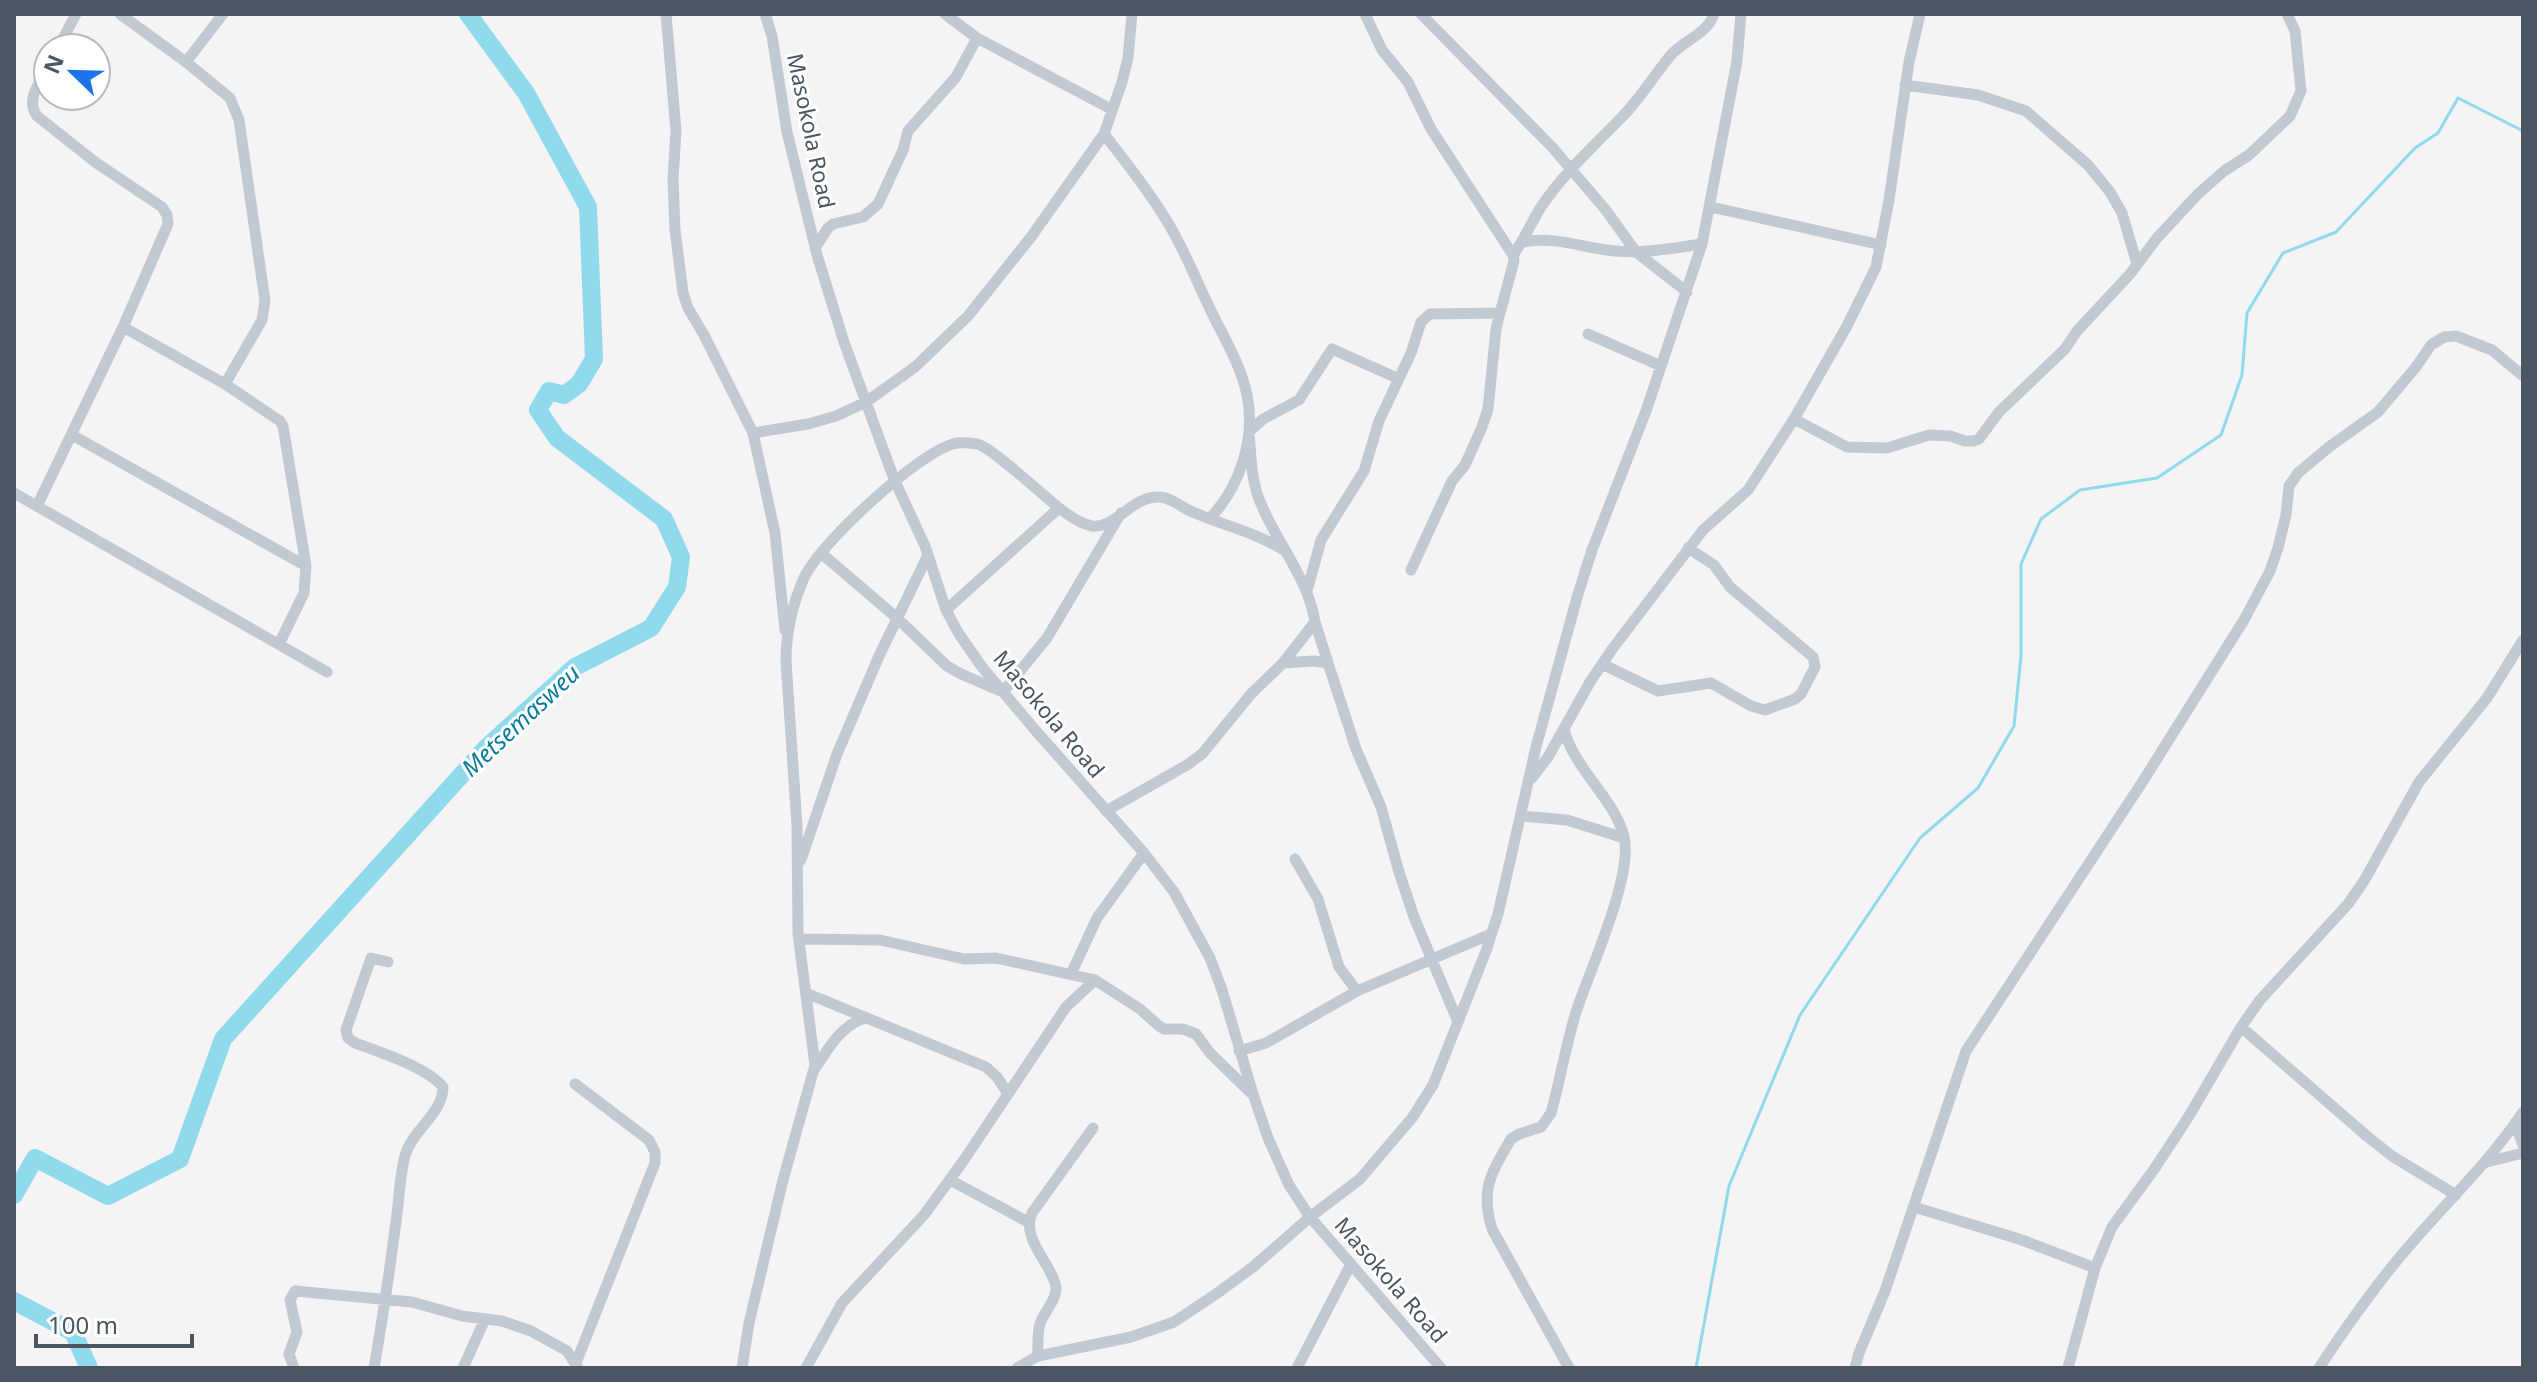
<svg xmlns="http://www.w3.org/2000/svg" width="2537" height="1382" viewBox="0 0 2537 1382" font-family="'Noto Sans',sans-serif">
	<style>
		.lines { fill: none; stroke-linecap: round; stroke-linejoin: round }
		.stream { stroke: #90daee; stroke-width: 3 }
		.river { stroke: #90daee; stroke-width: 18 }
		.minor { stroke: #c1cad2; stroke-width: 11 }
		.labels { text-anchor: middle; stroke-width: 6; stroke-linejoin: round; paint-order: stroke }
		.street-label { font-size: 22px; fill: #4a5661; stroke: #fff }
		.water-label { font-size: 24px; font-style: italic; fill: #0c7c9b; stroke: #fff }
	</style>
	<rect width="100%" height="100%" fill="#f5f3f3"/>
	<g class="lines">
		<path class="stream" d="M1696 1368 1729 1186 1800 1015 1920 838 1978 788 2014 726 2021 656V564L2041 519 2080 490 2157 478 2221 435 2242 375 2247 313 2283 253 2336 232 2415 148 2438 133 2458 98 2523 131"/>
		<path class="river" d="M14 1195 35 1158 108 1196 180 1159 223 1039 485 749 575 667 651 628 677 587 681 557 664 519 557 438 538 410 549 391 564 395 579 384 594 359 588 207 526 93 468 14
			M14 1301 73 1332 89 1368"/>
		<path class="minor" d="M120 14 186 62 230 98 239 120 265 301 262 320 225 384
			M666 14 676 131 673 179 675 230 683 293 688 308 704 335 753 433 808 424 836 416 866 402 915 367 968 316 1031 237 1104 134 1122 82 1128 58 1132 14
			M765 14 772 36 787 132 817 255 844 342 894 479 925 546 946 610 959 634 982 667 1036 731 1144 853 1174 892 1210 958 1222 990 1253 1094 1268 1138 1289 1185 1310 1217 1441 1368
			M945 14 977 38 1111 109
			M1365 14 1382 50 1408 82 1431 129 1513 255
			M1421 14 1552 147 1605 209 1636 252 1687 292
			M58 48 76 14
			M186 62 223 14
			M1905 85 1978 95 2026 111 2088 165 2110 192 2122 213 2137 264
			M1104 134C1125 161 1147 188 1165 218 1183 246 1196 280 1211 311 1224 338 1241 365 1247 395 1256 438 1240 487 1210 518
			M1711 207 1881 245
			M1522 242C1561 236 1579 248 1615 251 1643 254 1674 248 1702 244
			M815 248 828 228 833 224 863 217 878 204 903 150 908 131 956 77 977 38
			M123 327 225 384 280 421 283 426 306 566 304 593 279 644
			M1588 334 1661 366
			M1794 419 1847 326 1876 267 1889 200 1909 62 1920 14
			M753 433 775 533 785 630
			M72 435 306 566
			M14 493 327 672
			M37 506 123 327 168 224 167 215 162 207 95 162 37 116C25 99 40 83 48 67
			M821 553 897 618 947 666 961 674 1003 692 1047 638 1121 513
			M1411 570 1452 481 1465 465 1482 427 1488 409 1496 329 1500 313
			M1307 591 1321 540 1364 471 1379 421 1411 353 1421 322 1430 314 1500 313 1514 261 1513 255C1524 240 1531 223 1541 207 1562 175 1593 147 1620 119 1639 100 1653 77 1670 56 1683 40 1707 35 1714 14
			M946 610 1059 508C1068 515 1080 524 1092 526 1116 529 1131 496 1159 497 1171 497 1182 508 1193 512 1224 526 1256 532 1285 551
			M1315 622C1308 577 1275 541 1259 499 1251 478 1251 454 1249 432L1263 419 1299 400 1332 349 1397 378
			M1283 663 1315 622 1328 663
			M1602 664 1658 691 1711 683 1751 706 1765 710 1795 699 1801 694 1815 667 1813 657 1730 587 1714 565 1688 548
			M1564 730C1575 770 1613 797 1624 836 1634 875 1589 972 1576 1012 1566 1045 1560 1080 1551 1113L1541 1127 1519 1134 1511 1139C1491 1174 1480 1188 1492 1229L1569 1368
			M1532 778 1548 757 1590 682 1613 648 1703 530 1748 490 1794 419 1847 447 1887 448 1929 435 1950 436 1965 441H1974L1979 439 1999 412 2065 349 2077 331 2130 274 2157 238 2198 194 2224 171 2249 155 2290 116 2301 91 2295 31 2287 14
			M1106 811 1187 765 1202 754 1251 694 1283 663 1314 661 1328 663 1356 749 1381 807 1399 872 1414 917 1458 1022
			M1521 816 1567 820 1624 838
			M1295 859 1318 899 1339 967 1357 991
			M801 860 837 754 879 656 928 555
			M799 939 880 940 964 959 996 958 1095 980
			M1071 974 1097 918 1144 853
			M806 993 986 1067 997 1077 1008 1094
			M2241 1027 2368 1137 2392 1156 2456 1195
			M1239 1051 1266 1043 1357 991 1491 934
			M814 1070C829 1048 840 1026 865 1018
			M575 1084 649 1140 655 1152V1163L576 1363
			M2515 1123 2523 1145
			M2487 1162 2523 1153
			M950 1180 1028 1222
			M1914 1207 2019 1239 2095 1268
			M1038 1356C1038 1346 1037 1334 1040 1324 1044 1311 1060 1297 1055 1283 1048 1260 1021 1237 1032 1213L1093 1128
			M294 1368 289 1354 297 1332 290 1300 295 1291 412 1302 462 1316 502 1321 531 1331 567 1351 578 1368
			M374 1368C382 1322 389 1275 395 1229 399 1205 399 1179 405 1156 412 1130 443 1114 443 1087 426 1067 380 1052 355 1043L348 1038 346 1030 371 958 388 962
			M463 1368 485 1319
			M742 1368 749 1323 783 1180 815 1065 798 933 797 826 786 661C786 633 792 605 804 578 819 544 917 454 953 444 959 442 970 443 977 444 990 446 1045 497 1059 508
			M806 1368 842 1303 924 1215 964 1160 1066 1007 1095 980 1140 1009 1159 1026 1164 1029H1183L1196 1034 1210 1053 1250 1092
			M1017 1368 1038 1356 1131 1337 1174 1322 1216 1294 1253 1267 1310 1217 1360 1179 1412 1118 1433 1085 1486 951 1498 914 1536 747 1578 594 1592 550 1646 411 1702 244 1737 61 1741 14
			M1297 1368 1351 1264
			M1855 1368 1859 1353 1885 1291 1966 1051 2143 781 2244 620 2270 571 2278 548 2286 515 2289 486 2298 473 2329 447 2378 412 2416 367 2431 345 2444 337 2456 336 2492 350 2523 376
			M2068 1368 2095 1268 2112 1227 2155 1168 2189 1116 2241 1027 2260 1000 2348 904 2364 881 2419 782 2487 698 2523 640
			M2319 1368C2344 1330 2370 1293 2399 1258 2440 1208 2486 1167 2523 1112"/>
	</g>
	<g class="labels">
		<g class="street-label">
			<text transform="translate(811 131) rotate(78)" y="8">Masokola Road</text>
			<text transform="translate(1049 714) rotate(50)" y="8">Masokola Road</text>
			<text transform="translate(1391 1280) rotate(49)" y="8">Masokola Road</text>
		</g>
		<g class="water-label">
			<text transform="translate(521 721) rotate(-43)" y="8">Metsemasweu</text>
		</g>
	</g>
	<rect width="2537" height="1382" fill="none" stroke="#4a5661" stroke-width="32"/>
	<g transform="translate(72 72) rotate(293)"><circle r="38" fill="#ffffff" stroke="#b7bbc0" stroke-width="2"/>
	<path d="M0-6L14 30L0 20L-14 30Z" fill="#1a73e8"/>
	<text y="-12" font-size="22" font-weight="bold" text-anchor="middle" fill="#4a5661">N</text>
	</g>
	<path d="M36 1334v12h156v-12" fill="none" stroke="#4a5661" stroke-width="4"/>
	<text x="48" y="1334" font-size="24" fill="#4a5661" stroke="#ffffff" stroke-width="6" paint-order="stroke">100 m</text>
</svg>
